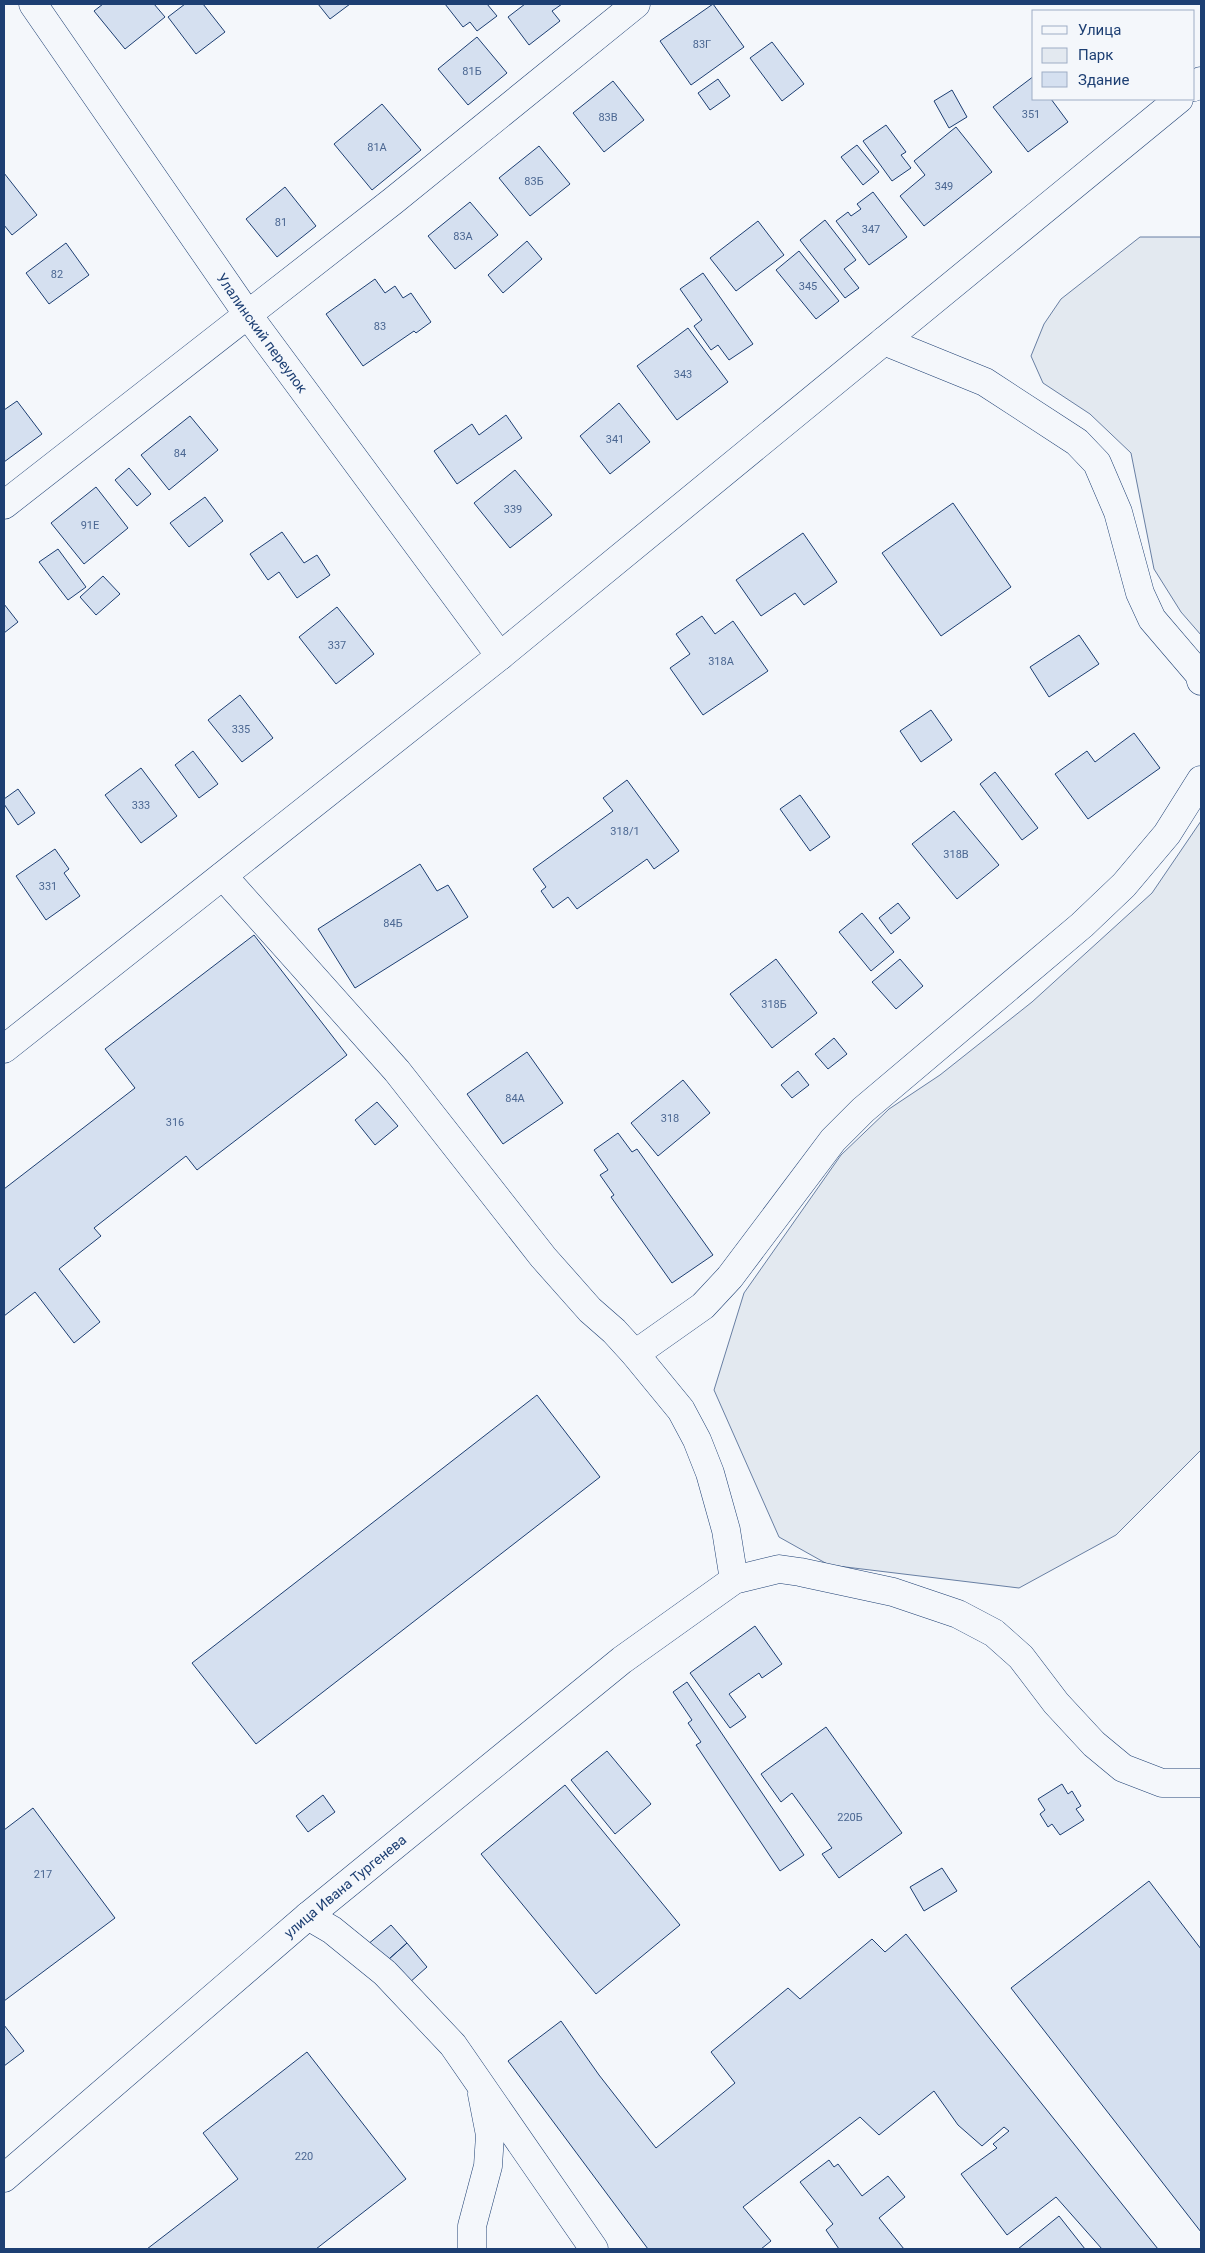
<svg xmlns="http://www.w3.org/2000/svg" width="1205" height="2253" viewBox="0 0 1205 2253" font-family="Roboto,sans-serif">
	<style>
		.green { fill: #e3e9f0; stroke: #687fa3 }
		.building { fill: #d5e0f0; stroke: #1d3f73 }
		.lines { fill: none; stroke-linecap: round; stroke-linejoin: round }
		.minor-casing { stroke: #1d3f73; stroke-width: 29 }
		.minor { stroke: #f4f7fb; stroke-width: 28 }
		.labels { text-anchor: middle; stroke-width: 4; stroke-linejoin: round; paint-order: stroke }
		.number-label { font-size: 11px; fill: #4b6792 }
		.street-label { font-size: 14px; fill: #1d3f73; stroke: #f4f7fb }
	</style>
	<rect width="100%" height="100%" fill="#f4f7fb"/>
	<path class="green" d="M1140 237H1201V635L1181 612 1154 569 1131 453 1090 414 1043 383 1031 356 1044 324 1061 299Z
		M1201 821V1450L1116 1535 1019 1588 829 1565 779 1537 714 1390 744 1293 841 1155 889 1109 940 1075 1032 1002 1152 893Z"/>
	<path class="building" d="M103 4H154L165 17 125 49 94 11Z
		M185 4H203L225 32 196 54 168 17Z
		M318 4H350L330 19Z
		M445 4H487L497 16 477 31 470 22 463 27Z
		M525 4H562L552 11 560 21 529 45 508 17Z
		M713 4 744 47 691 85 660 41Z
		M477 37 507 73 468 105 438 69Z
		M772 42 804 84 782 101 750 58Z
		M1034 76V99H1051L1068 122 1028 152 993 107Z
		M718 79 730 96 710 110 698 93Z
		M613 81 644 120 604 152 573 113Z
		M952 90 967 117 949 128 934 101Z
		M382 104 421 150 372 190 334 144Z
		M886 125 906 152 901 155 911 168 892 181 863 141Z
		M956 127 992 172 924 226 900 196 925 175 914 161Z
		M857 145 879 172 863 185 841 157Z
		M539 146 570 184 530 216 499 178Z
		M4 173 37 215 12 235 4 225Z
		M285 187 316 226 277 257 246 219Z
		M873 192 907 237 869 265 836 221 848 212 851 216 861 209 857 204Z
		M470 202 498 235 455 269 428 236Z
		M825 220 856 260 844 269 859 288 845 298 800 240Z
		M758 221 784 255 736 291 710 258Z
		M527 241 542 259 503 293 488 275Z
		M66 243 89 275 49 304 26 273Z
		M799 251 839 301 816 319 776 270Z
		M703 273 753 344 729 360 718 345 711 350 694 326 702 320 680 289Z
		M375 279 385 293 395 286 403 298 411 293 431 322 416 333 414 331 363 366 326 314Z
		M688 328 728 382 677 420 637 366Z
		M17 401 42 434 4 462V410Z
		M619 403 650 442 610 474 580 436Z
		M506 415 522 438 457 484 434 451 472 424 479 435Z
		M190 416 218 450 169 490 141 455Z
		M129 468 151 494 137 506 115 480Z
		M515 470 552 515 510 548 474 503Z
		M96 487 128 528 84 564 51 523Z
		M205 497 223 521 189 547 170 523Z
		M953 503 1011 587 941 636 882 553Z
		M282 532 304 563 317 555 330 575 297 598 279 572 268 580 250 554Z
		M803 533 837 582 804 605 795 593 761 616 736 580Z
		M58 549 86 587 68 600 39 562Z
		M103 576 120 594 96 615 80 597Z
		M4 604 18 622 4 633Z
		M337 607 374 654 336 684 299 637Z
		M702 616 715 634 733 621 768 671 703 715 670 668 690 654 676 634Z
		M1079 635 1099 664 1049 697 1030 667Z
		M240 695 273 738 242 762 208 720Z
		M931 710 952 740 921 762 900 731Z
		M1134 733 1160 768 1088 819 1055 774 1087 751 1095 762Z
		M193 751 218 784 199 798 175 765Z
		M141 768 177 816 141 843 105 795Z
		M995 772 1038 828 1022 840 980 784Z
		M627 780 679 851 654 869 647 859 577 909 568 897 553 908 541 891 546 887 533 869 613 811 603 798Z
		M18 789 35 813 18 825 4 804V799Z
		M800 795 830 837 810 851 780 809Z
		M954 811 999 865 957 899 912 844Z
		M55 849 69 869 64 873 80 896 46 920 16 876Z
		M420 864 437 891 448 885 468 917 355 988 318 929Z
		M898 903 910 918 891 934 879 918Z
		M862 913 894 952 871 971 839 932Z
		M254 935 347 1055 197 1170 186 1156 94 1228 101 1236 59 1269 100 1322 74 1343 35 1292 4 1316V1189L135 1088 105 1049Z
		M776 959 817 1013 772 1048 730 994Z
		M900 959 923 986 896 1009 872 982Z
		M834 1038 847 1054 828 1069 815 1054Z
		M527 1052 563 1103 503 1144 467 1094Z
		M798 1071 809 1085 792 1098 781 1085Z
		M683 1080 710 1113 658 1156 631 1123Z
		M377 1102 398 1126 375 1145 355 1120Z
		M618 1133 632 1152 637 1149 713 1255 672 1283 611 1197 614 1195 600 1175 608 1170 594 1150Z
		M537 1395 600 1477 256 1744 192 1663Z
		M755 1626 782 1664 762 1678 759 1673 729 1694 746 1717 730 1728 690 1673Z
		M687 1682 804 1855 780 1871 696 1745 701 1742 688 1723 692 1720 673 1692Z
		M826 1727 902 1833 839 1878 822 1854 832 1848 792 1793 781 1802 761 1774Z
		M607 1751 651 1804 615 1834 571 1780Z
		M1062 1784 1068 1794 1072 1791 1081 1806 1076 1809 1084 1820 1060 1835 1052 1824 1048 1827 1040 1814 1045 1810 1038 1799Z
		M565 1785 680 1925 596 1994 481 1854Z
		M323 1795 335 1812 308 1832 296 1816Z
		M33 1808 115 1918 4 2001V1830Z
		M942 1868 957 1891 924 1911 910 1887Z
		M1149 1881 1201 1949V2232L1011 1988Z
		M391 1925 407 1943 389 1959 367 1945Z
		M906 1934 1158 2249H1102L1056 2197 1007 2235 961 2174 997 2148 993 2144 1009 2131 1004 2127 982 2146 958 2125 934 2091 879 2135 860 2117 743 2207 771 2241 761 2249H648L508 2061 561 2021 599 2075 656 2148 735 2083 711 2052 788 1988 800 1999 872 1939 885 1952Z
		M407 1943 427 1967 409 1983 389 1959Z
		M4 2025 24 2051 4 2066Z
		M307 2052 406 2179 316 2249H147L238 2179 203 2133Z
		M829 2160 834 2167 838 2164 862 2196 888 2176 905 2197 879 2218 904 2249H839L826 2230 833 2224 800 2182Z
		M1059 2216 1085 2249H1018Z"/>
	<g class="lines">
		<defs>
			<g id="minor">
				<path id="s1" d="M33 4 248 315 500 656"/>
				<path d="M1194 87 1201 81"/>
				<path d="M884 341 985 382 1077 442 1097 463 1118 512 1140 593 1152 619 1199 674 1201 681"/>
				<path d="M4 505 393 201 636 4"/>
				<path d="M223 876 397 1071 543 1257 590 1310 614 1331 635 1354 681 1410 697 1440 710 1473 726 1530 734 1580"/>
				<path d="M4 1049 500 656 1179 99"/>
				<path d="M635 1354 703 1306 730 1277 833 1140 863 1110 1082 925 1124 885 1167 834 1201 780"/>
				<path d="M308 1916 332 1930 385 1973 453 2045 594 2249"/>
				<path id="s2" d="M4 2178 308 1916 622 1660 734 1580 779 1569 800 1572 893 1592 958 1614 994 1633 1021 1657 1056 1703 1094 1744 1123 1768 1162 1783H1201"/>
				<path d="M472 2249V2226L488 2166 490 2135 482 2094"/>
			</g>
		</defs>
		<use href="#minor" class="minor-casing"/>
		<use href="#minor" class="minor"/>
	</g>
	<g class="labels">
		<g class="number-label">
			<text x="702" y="48">83Г</text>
			<text x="472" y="75">81Б</text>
			<text x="1031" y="118">351</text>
			<text x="608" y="121">83В</text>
			<text x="377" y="151">81А</text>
			<text x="534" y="185">83Б</text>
			<text x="944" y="190">349</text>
			<text x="281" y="226">81</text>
			<text x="871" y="233">347</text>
			<text x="463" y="240">83А</text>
			<text x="57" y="278">82</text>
			<text x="808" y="290">345</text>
			<text x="380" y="330">83</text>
			<text x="683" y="378">343</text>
			<text x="615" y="443">341</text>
			<text x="180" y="457">84</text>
			<text x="513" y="513">339</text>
			<text x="90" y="529">91Е</text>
			<text x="337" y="649">337</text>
			<text x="721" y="665">318А</text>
			<text x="241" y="733">335</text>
			<text x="141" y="809">333</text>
			<text x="625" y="835">318/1</text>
			<text x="956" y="858">318В</text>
			<text x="48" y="890">331</text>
			<text x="393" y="927">84Б</text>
			<text x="774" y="1008">318Б</text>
			<text x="515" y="1102">84А</text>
			<text x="670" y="1122">318</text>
			<text x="175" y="1126">316</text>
			<text x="850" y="1821">220Б</text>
			<text x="43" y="1878">217</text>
			<text x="304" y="2160">220</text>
		</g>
		<g class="street-label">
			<text dy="5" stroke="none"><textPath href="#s1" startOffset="401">Улалинский переулок</textPath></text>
			<text dy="5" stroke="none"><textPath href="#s2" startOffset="449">улица Ивана Тургенева</textPath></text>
		</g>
	</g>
	<rect width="1205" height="2253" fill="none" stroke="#1d3f73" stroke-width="10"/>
	<rect x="1032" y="10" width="162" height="90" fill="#f4f7fb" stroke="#9eadc5"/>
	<rect x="1042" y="26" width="25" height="8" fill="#f4f7fb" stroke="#9eadc5"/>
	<text x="1078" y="35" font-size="15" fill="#1d3f73">Улица</text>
	<rect x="1042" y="48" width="25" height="15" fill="#e3e9f0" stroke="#9eadc5"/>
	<text x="1078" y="60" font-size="15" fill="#1d3f73">Парк</text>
	<rect x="1042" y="72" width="25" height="15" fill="#d5e0f0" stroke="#9eadc5"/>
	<text x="1078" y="85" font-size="15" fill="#1d3f73">Здание</text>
</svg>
